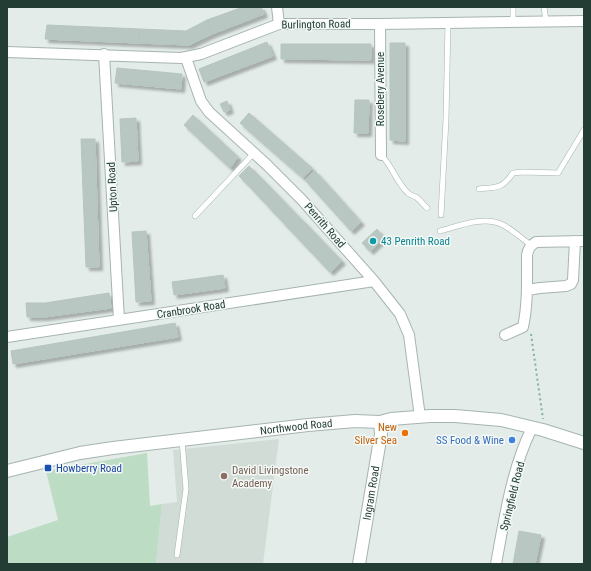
<svg xmlns="http://www.w3.org/2000/svg" width="591" height="571" viewBox="0 0 591 571" font-family="'Roboto Condensed',sans-serif">
	<style>
		.built { fill: #d1dcd7 }
		.green { fill: #bcddc4 }
		.building { fill: #b8c7c1; stroke: #b5c6be; filter: url(#shadow) }
		.lines { fill: none; stroke-linecap: round; stroke-linejoin: round }
		.service-casing { stroke: #a6b4af; stroke-width: 6 }
		.minor-casing { stroke: #a6b4af; stroke-width: 12 }
		.tertiary-casing { stroke: #a6b4af; stroke-width: 14 }
		.path { stroke: #83b0a0; stroke-width: 2; stroke-dasharray: 2 3; stroke-linecap: butt }
		.service { stroke: #fff; stroke-width: 5 }
		.minor { stroke: #fff; stroke-width: 10 }
		.tertiary { stroke: #fff; stroke-width: 12 }
		.culture-dot { fill: #0f9aa8; stroke: #f3f9f6; stroke-width: 1.5 }
		.food-dot { fill: #e8710a; stroke: #f3f9f6; stroke-width: 1.5 }
		.shop-dot { fill: #3f7fe0; stroke: #f3f9f6; stroke-width: 1.5 }
		.transit-dot { fill: #1a4fb4; stroke: #f3f9f6; stroke-width: 1.5 }
		.education-dot { fill: #8d6e63; stroke: #f3f9f6; stroke-width: 1.5 }
		.labels { text-anchor: middle; stroke-width: 3; stroke-linejoin: round; paint-order: stroke }
		.street-label { font-size: 11px; fill: #233d35; stroke: #f3f9f6 }
		.culture-label { font-size: 11px; fill: #0d838f; stroke: #f3f9f6; text-anchor: start }
		.food-label { font-size: 11px; fill: #c56008; stroke: #f3f9f6; text-anchor: end }
		.shop-label { font-size: 11px; fill: #366cbe; stroke: #f3f9f6; text-anchor: end }
		.transit-label { font-size: 11px; fill: #164399; stroke: #f3f9f6; text-anchor: start }
		.education-label { font-size: 11px; fill: #785e54; stroke: #f3f9f6; text-anchor: start }
	</style>
	<defs>
		<filter id="shadow"><feDropShadow dx="3.5" dy="3.5" stdDeviation="1" flood-color="#0004"/></filter>
	</defs>
	<rect width="100%" height="100%" fill="#e3ece8"/>
	<path class="built" d="M279 439 263 564H156L162 504 177 502 173 450Z"/>
	<path class="green" d="M147 453 150 506 162 504 156 564H7V537L58 520 46 471Z"/>
	<path class="building" d="M243 7H261L264 14 212 34 207 20Z
		M207 20 212 34 189 45 138 43 140 29 186 31Z
		M47 25 140 29 138 43 45 39Z
		M267 42 273 56 204 82 199 69Z
		M390 43H405V141L390 140Z
		M281 44H371V60L281 59Z
		M117 68 182 74 181 89 115 83Z
		M355 100H369L368 133H354Z
		M227 101 230 110 224 112 220 104Z
		M249 113 312 168 303 178 240 123Z
		M193 115 238 157 230 168 184 125Z
		M136 118 138 161 122 162 120 119Z
		M81 139H95L99 267H86Z
		M249 166 259 176 249 186 239 176Z
		M315 171 361 222 351 231 305 180Z
		M259 176 303 221 292 232 249 186Z
		M303 221 342 261 330 272 292 232Z
		M377 229 384 238 370 251 362 243Z
		M146 231 151 301 136 302 132 232Z
		M223 275 225 288 174 295 172 282Z
		M109 293 111 308 44 317H27L26 303H45Z
		M175 323 178 337 13 364 11 351Z
		M519 531 541 535 535 564H513Z"/>
	<g class="lines">
		<defs>
			<path id="service" d="M513 7V22
				M544 7 546 21
				M381 155C392 165 396 182 408 193 410 195 413 196 416 197 420 200 424 205 427 208
				M479 189C497 187 502 189 513 173L523 172 558 173 584 130
				M441 215 446 119 448 23
				M195 216 254 153
				M440 231C459 226 484 215 503 225 513 230 522 239 531 245
				M177 555 186 489 182 440"/>
			<path id="minor" d="M277 7 279 24
				M380 24 381 155
				M7 52 181 58 201 54 279 24H380L584 21
				M104 54 119 320
				M186 58 201 101 209 112 266 164 302 200 374 281 400 314 409 335 420 417
				M527 290 540 288 566 286 571 284 573 280 575 241
				M505 335 523 327C528 304 527 279 527 255 528 248 531 245 536 242L584 241
				M7 337 374 281
				M496 564C504 521 512 467 532 428"/>
			<g id="tertiary">
				<path id="s1" d="M7 471 80 453 113 448 308 425 355 421 380 422 391 419 430 416H455L501 420 543 430 584 443"/>
				<path id="s2" d="M359 564 381 434 380 422"/>
			</g>
		</defs>
		<use href="#service" class="service-casing"/>
		<use href="#minor" class="minor-casing"/>
		<use href="#tertiary" class="tertiary-casing"/>
		<path class="path" d="M531 334 543 419"/>
		<use href="#service" class="service"/>
		<use href="#minor" class="minor"/>
		<use href="#tertiary" class="tertiary"/>
	</g>
	<circle class="culture-dot" cx="373" cy="241" r="4"/>
	<circle class="food-dot" cx="405" cy="433" r="4"/>
	<circle class="shop-dot" cx="512" cy="440" r="4"/>
	<rect class="transit-dot" x="44" y="464" width="8" height="8" rx="2"/>
	<circle class="education-dot" cx="224" cy="476" r="4"/>
	<g class="labels">
		<g class="street-label">
			<text transform="translate(316 24) rotate(-1)" y="4">Burlington Road</text>
			<text transform="translate(380 89) rotate(-90)" y="4">Rosebery Avenue</text>
			<text transform="translate(112 187) rotate(-93)" y="4">Upton Road</text>
			<text transform="translate(325 225) rotate(49)" y="4">Penrith Road</text>
			<text transform="translate(191 309) rotate(-9)" y="4">Cranbrook Road</text>
			<text dy="4" stroke="none"><textPath href="#s1" startOffset="293">Northwood Road</textPath></text>
			<text dy="4" stroke="none"><textPath href="#s2" startOffset="72">Ingram Road</textPath></text>
			<text transform="translate(512 496) rotate(-76)" y="4">Springfield Road</text>
		</g>
		<g class="culture-label">
			<text x="381" y="245">43 Penrith Road</text>
		</g>
		<g class="food-label">
			<text x="397" y="431">New<tspan x="397" dy="13">Silver Sea</tspan></text>
		</g>
		<g class="shop-label">
			<text x="504" y="444">SS Food &amp; Wine</text>
		</g>
		<g class="transit-label">
			<text x="56" y="472">Howberry Road</text>
		</g>
		<g class="education-label">
			<text x="232" y="474">David Livingstone<tspan x="232" dy="13">Academy</tspan></text>
		</g>
	</g>
	<rect width="591" height="571" fill="none" stroke="#233d35" stroke-width="16"/>
</svg>
